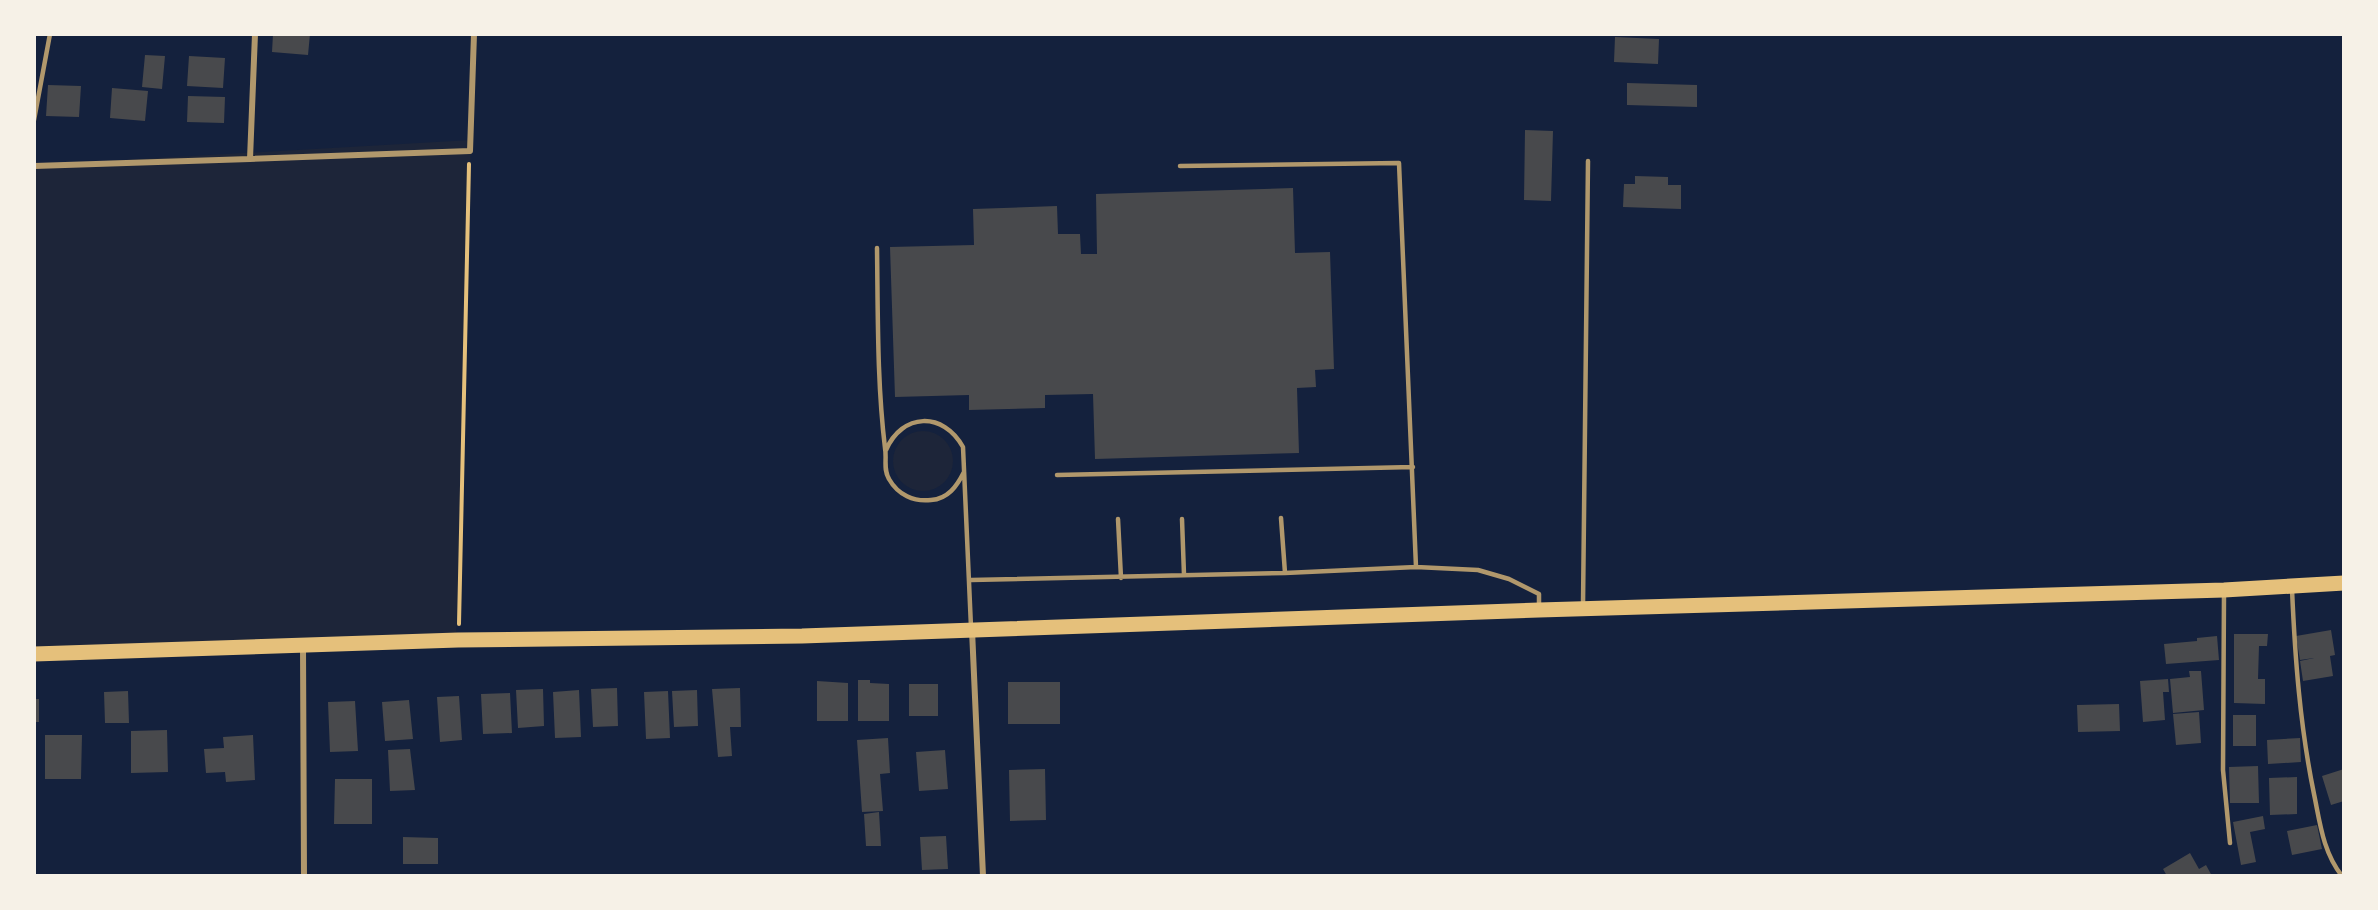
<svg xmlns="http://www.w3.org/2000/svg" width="2378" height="910" viewBox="0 0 2378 910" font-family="Lato,sans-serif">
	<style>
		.green { fill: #1d2539 }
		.building { fill: #48494c }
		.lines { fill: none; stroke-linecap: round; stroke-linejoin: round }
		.path { stroke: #e5c07b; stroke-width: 4 }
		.service { stroke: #b1986c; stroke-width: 4.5 }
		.minor { stroke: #b1986c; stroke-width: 6 }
		.primary { stroke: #e5c07b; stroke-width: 15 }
	</style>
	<rect width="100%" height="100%" fill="#14213d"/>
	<path class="green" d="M471 140 456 643 35 660V165Z
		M893 461a30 30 0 1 1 60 0a30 30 0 1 1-60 0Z"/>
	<path class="building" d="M273 34H310L308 55 272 52Z
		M1615 37 1659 39 1658 64 1614 62Z
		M145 55 165 56 162 89 142 87Z
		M189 56 225 58 223 88 187 86Z
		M1627 83 1697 85V107L1627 105Z
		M48 85 81 86 79 117 46 116Z
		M112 88 148 91 145 121 110 118Z
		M188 96 225 97 224 123 187 122Z
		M1525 130 1553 131 1551 201 1524 200Z
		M1635 176 1668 177V185H1681V209L1623 207 1624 184H1635Z
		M1293 188 1295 253 1330 252 1334 369 1315 370 1316 387 1297 388 1299 453 1095 459 1093 394 1045 395V408L969 410V395L895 397 890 247 974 245 973 209 1057 206 1058 234H1080L1081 254H1097L1096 194Z
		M2331 630 2335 655 2330 656 2333 676 2303 681 2300 661 2314 658 2300 660 2296 636Z
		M2234 634H2268L2267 646H2259L2258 679H2265V704L2234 703Z
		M2217 636 2219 660 2166 664 2164 644 2197 641V638Z
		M2189 671H2201L2204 710 2173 713 2170 679 2190 677Z
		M2168 679 2169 692H2163L2165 720 2143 722 2140 681Z
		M858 680H870V683L889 684V721H858Z
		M817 681 848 683V721H817Z
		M1008 682H1060V724H1008Z
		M909 684H938V716H909Z
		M617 688 618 726 593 727 591 689Z
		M740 688 741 727H730L732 756 718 757 712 689Z
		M543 689 544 726 518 728 516 690Z
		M579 690 581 737 555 738 553 692Z
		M697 690 698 726 674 727 672 691Z
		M128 691 129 723H105L104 692Z
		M668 691 670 738 646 739 644 692Z
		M510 693 512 733 483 734 481 694Z
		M459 696 462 740 440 742 437 697Z
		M34 699H39V722H34Z
		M409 700 413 739 385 741 382 702Z
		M355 701 358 751 330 752 328 702Z
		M2119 704 2120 731 2078 732 2077 705Z
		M2199 712 2201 743 2176 745 2173 714Z
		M2233 715H2256V746H2233Z
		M167 730 168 772 131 773V731Z
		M45 735H82L81 779H45Z
		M253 735 255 780 226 782 225 772 206 773 204 749 224 748 223 737Z
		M888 738 890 773 880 774 883 811 862 812 857 740Z
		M2300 738 2301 762 2268 764 2267 740Z
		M410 749 415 790 390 791 388 750Z
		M945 750 948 789 919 791 916 752Z
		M2258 766 2259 803H2230L2229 767Z
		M1045 769 1046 820 1010 821 1009 770Z
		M2344 769V801L2331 805 2322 776Z
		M2297 777V814L2270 815 2269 778Z
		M335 779H372V824H334Z
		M879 812 881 846H866L864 814Z
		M2263 816 2265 829 2250 832 2256 862 2241 865 2233 822Z
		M2317 825 2322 849 2292 855 2287 831Z
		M946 836 948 869 922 870 920 837Z
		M403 837 438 838V864H403Z
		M2190 853 2199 869 2206 865 2212 876H2167L2163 869Z"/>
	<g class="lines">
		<path class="path" d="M459 624 469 164"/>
		<path class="service" d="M34 120 50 34
			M1180 166 1399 163 1416 567
			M877 248C878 315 877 382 885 448 887 459 883 469 889 479 898 495 914 502 931 500 948 499 957 486 964 472
			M886 450C902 413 943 411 963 447L971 627
			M1057 475 1413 467
			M1281 518 1285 573
			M1118 519 1121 578
			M1182 519 1184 575
			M971 580 1285 573 1416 567 1478 570 1509 579 1539 594V607
			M2292 589C2295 658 2300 726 2314 794 2320 823 2323 852 2342 876
			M2224 592 2223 770 2230 843
			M1583 605 1588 161"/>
		<path class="minor" d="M250 159 470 151 474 34
			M34 166 250 159 255 34
			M972 630 983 876
			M303 646 304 876"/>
		<path class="primary" d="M34 654 458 640 802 636 1539 610 2224 590 2344 583"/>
	</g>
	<rect width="2378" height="910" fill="none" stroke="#f6f1e7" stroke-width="72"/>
</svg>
